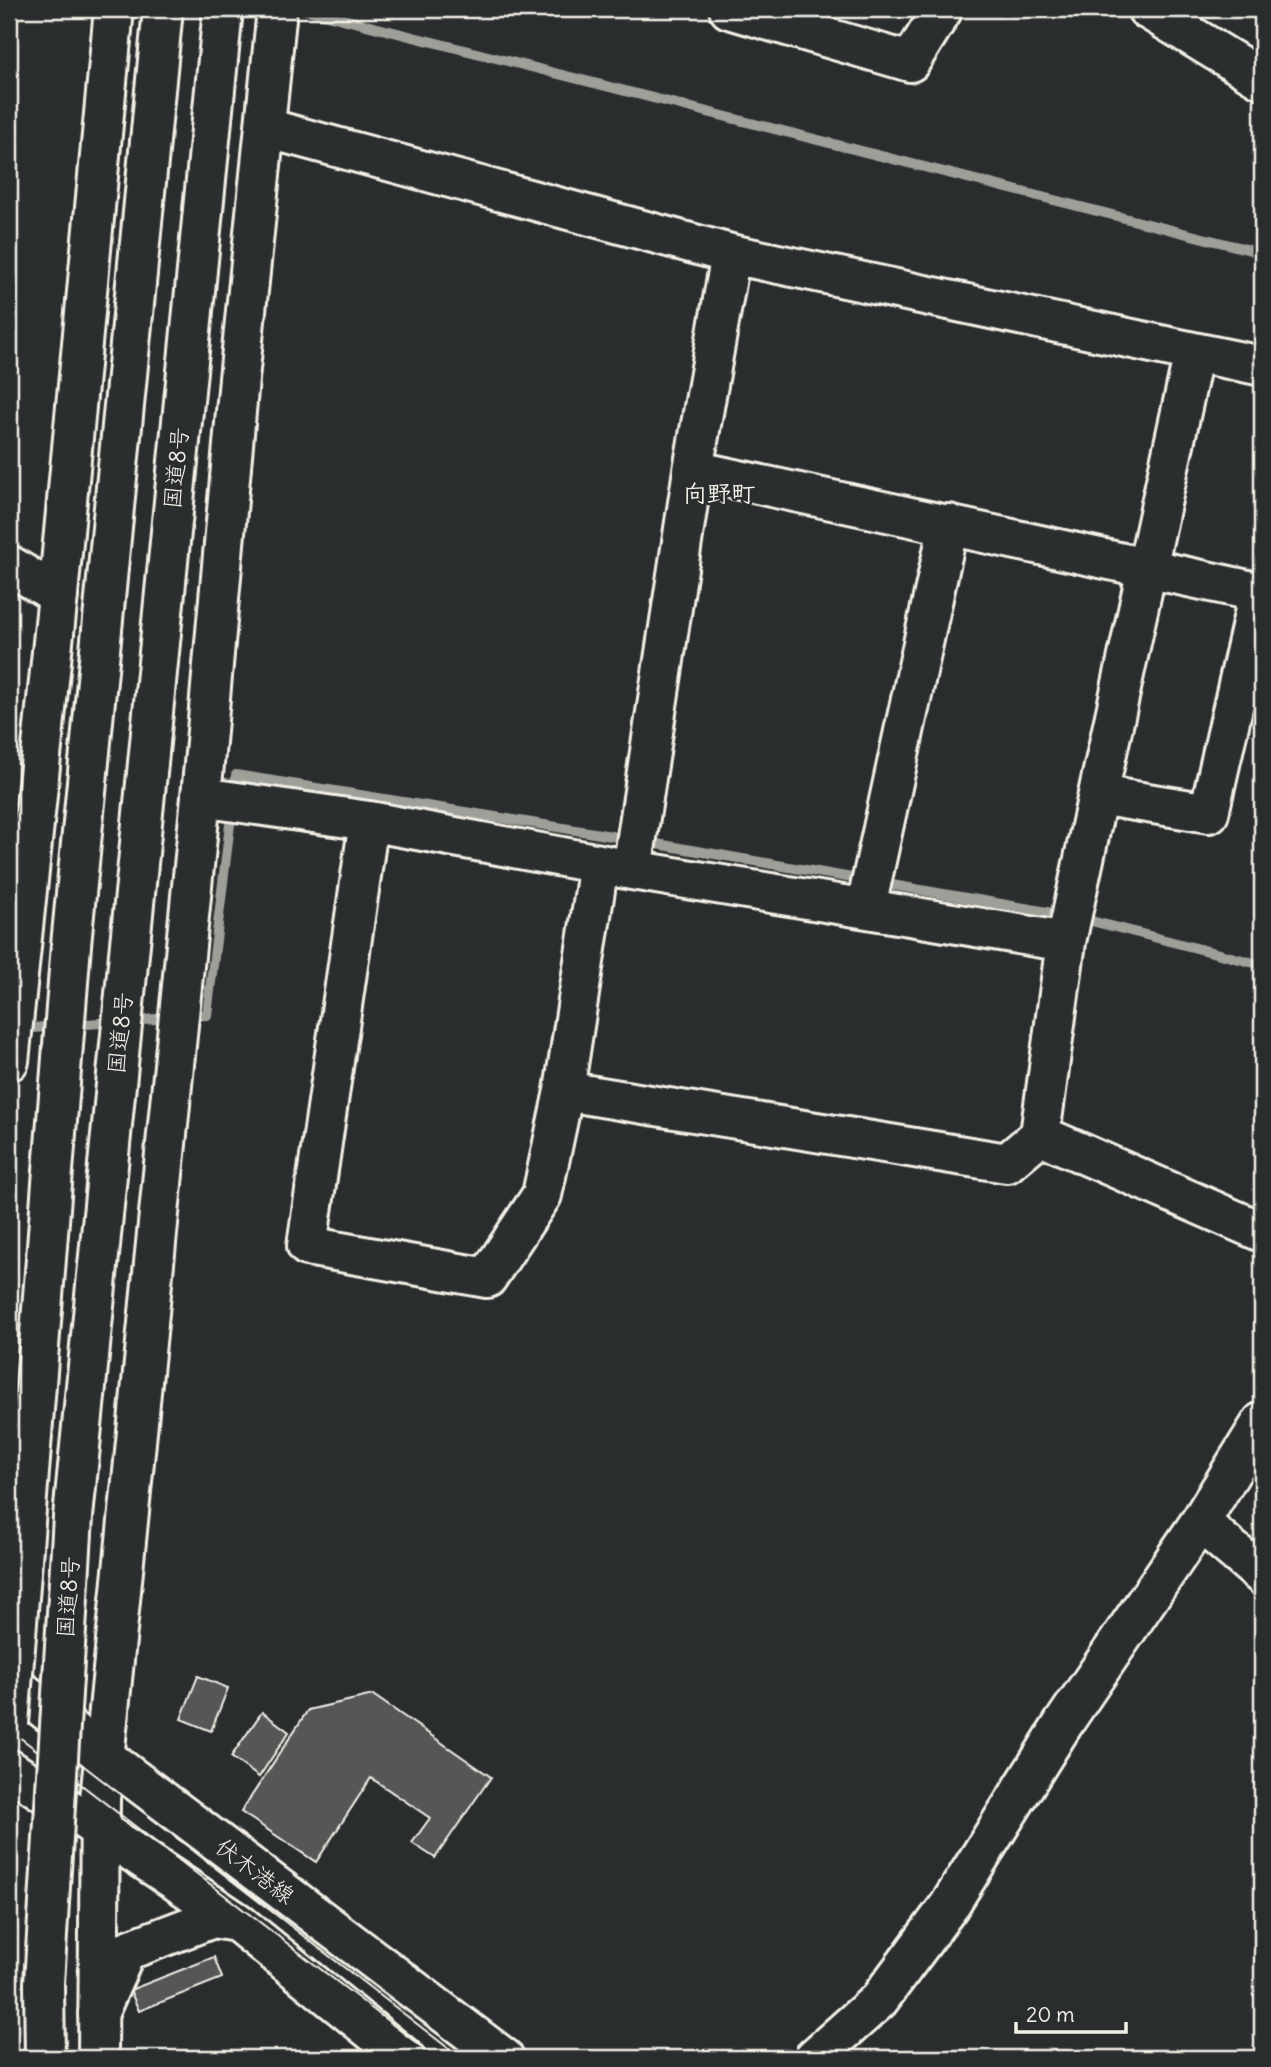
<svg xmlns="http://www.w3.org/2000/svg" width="1271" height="2067" viewBox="0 0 1271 2067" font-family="Delius,'Klee One',sans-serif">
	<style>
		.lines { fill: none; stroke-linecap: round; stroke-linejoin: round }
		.stream { stroke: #9f9f9a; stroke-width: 10 }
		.building { fill: #555756; stroke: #f4f1e8; stroke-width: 2 }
		.street-casing { stroke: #f4f1e8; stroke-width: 44 }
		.primary-casing { stroke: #f4f1e8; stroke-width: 44 }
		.highway-casing { stroke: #f4f1e8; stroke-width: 44 }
		.street { stroke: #2a2d2e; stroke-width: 38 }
		.primary { stroke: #2a2d2e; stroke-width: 38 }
		.highway { stroke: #2a2d2e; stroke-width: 38 }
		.tram { stroke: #f4f1e8; stroke-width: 2 }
		.highway-bridge-casing { stroke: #f4f1e8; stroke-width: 44; stroke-linecap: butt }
		.highway-bridge { stroke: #2a2d2e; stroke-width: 38 }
		.labels { text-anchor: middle; stroke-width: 5; stroke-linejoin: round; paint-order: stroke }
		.street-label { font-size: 23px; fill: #f4f1e8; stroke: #2a2d2e }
		.neighbourhood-label { font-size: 24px; font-weight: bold; fill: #f4f1e8; stroke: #2a2d2e }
	</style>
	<rect width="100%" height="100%" fill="#2a2d2e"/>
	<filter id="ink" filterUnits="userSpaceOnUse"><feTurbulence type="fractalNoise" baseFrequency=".0143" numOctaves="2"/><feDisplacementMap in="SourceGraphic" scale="14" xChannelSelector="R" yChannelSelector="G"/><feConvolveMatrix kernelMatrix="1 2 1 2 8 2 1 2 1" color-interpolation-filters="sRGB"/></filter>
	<g filter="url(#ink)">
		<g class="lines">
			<path class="stream" d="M303 9 1262 253
				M130 1021 207 1015 236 775 594 833 1076 917 1262 965
				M19 1029 114 1022"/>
		</g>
		<path class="building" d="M198 1676 228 1688 211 1731 181 1719Z
			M373 1695 491 1777 435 1858 412 1843 430 1818 371 1778 316 1862 241 1812 308 1710Z
			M262 1712 289 1732 259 1777 231 1757Z
			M214 1957 222 1978 139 2011 130 1990Z"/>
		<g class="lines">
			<defs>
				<path id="street" d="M729 9 910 62 943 9
					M1147 9 1262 79
					M266 128 731 254 1194 352 1066 942
					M1194 352 1262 366
					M693 470 1262 593
					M9 565 58 595
					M1098 795 1209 813 1259 592
					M201 797 369 821
					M632 870 693 470 731 254
					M866 907 949 524
					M564 1091 1007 1163 1040 1135 1066 942 632 870 369 821 307 1246 487 1278 542 1195 564 1091 599 864
					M1040 1135 1262 1232
					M1200 1522 1262 1575
					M814 2058 879 2000 949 1906 1063 1724 1200 1522 1262 1422"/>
				<path id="primary" d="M9 1681 105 1757 504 2058
					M9 1769 237 1922 405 2058
					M98 2014 126 1951 213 1918 237 1922"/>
				<path id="highway" d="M9 1061 58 595 114 9
					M98 2058 100 1799 201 797 239 379 277 9"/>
			</defs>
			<use href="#street" class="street-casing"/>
			<use href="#primary" class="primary-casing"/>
			<use href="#highway" class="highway-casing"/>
			<use href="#street" class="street"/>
			<use href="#primary" class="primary"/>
			<use href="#highway" class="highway"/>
			<path class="tram" d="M9 1708 461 2058
				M9 1729 436 2058"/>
			<defs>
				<path id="highway-bridge" d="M9 1723 71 945 163 9
					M45 2058 44 1983 73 1517 223 9"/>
			</defs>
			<use href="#highway-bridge" class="highway-bridge-casing"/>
			<use href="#highway-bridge" class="highway-bridge"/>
		</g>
	</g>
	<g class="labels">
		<g class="street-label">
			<text transform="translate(176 468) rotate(-84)" y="8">国道8号</text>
			<text transform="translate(120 1033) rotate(-84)" y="8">国道8号</text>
			<text transform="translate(68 1597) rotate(-86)" y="8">国道8号</text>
			<text transform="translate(255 1871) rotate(37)" y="8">伏木港線</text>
		</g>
		<g class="neighbourhood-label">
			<text x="719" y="502">向野町</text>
		</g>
	</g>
	<rect width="1271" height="2067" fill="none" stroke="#2a2d2e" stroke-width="35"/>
	<rect x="18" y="18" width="1236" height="2032" fill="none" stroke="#f4f1e8" stroke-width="2.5" filter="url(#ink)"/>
	<path d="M1016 2022v10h110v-10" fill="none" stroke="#f4f1e8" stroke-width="3.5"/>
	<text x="1026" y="2022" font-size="21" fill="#f4f1e8" stroke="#2a2d2e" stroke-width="5" paint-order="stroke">20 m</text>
</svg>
